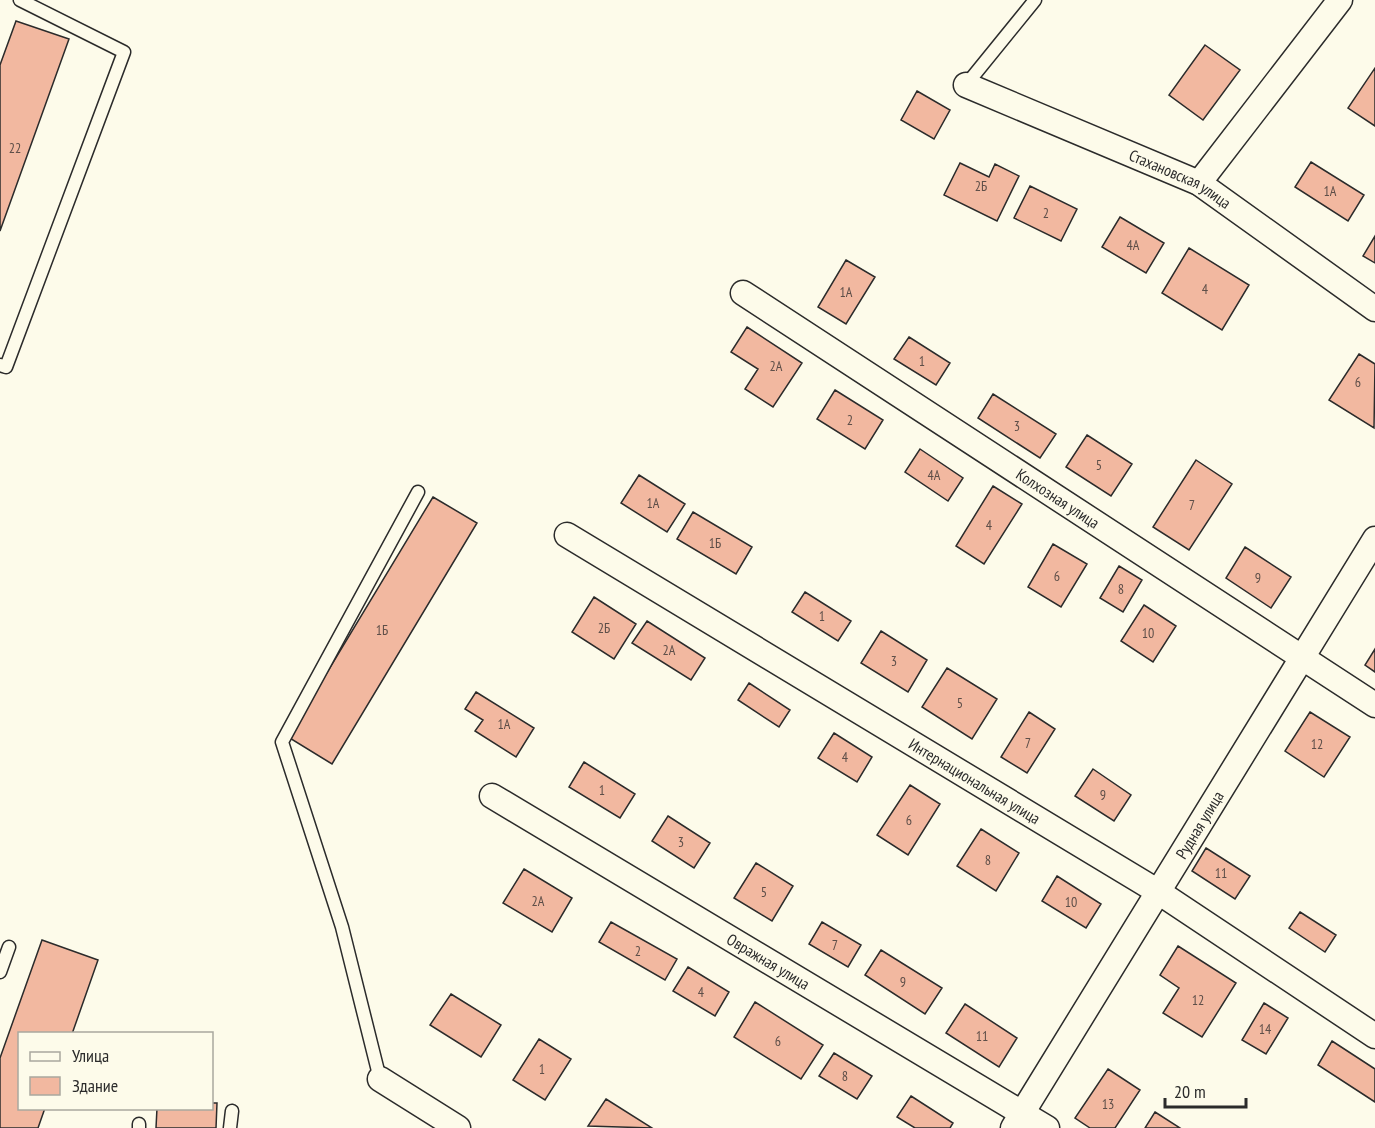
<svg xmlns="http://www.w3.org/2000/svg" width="1375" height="1128" viewBox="0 0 1375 1128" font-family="'PT Sans Narrow',sans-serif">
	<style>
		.building { fill: #f2b8a0; stroke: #2b2b2b; stroke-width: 1.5 }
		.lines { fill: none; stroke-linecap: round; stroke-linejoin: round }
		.lane-casing { stroke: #2b2b2b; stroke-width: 15 }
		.street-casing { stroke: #2b2b2b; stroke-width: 27 }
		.lane { stroke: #fdfbea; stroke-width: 12 }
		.street { stroke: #fdfbea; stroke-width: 24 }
		.labels { text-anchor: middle; stroke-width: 4.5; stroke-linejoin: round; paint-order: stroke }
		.number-label { font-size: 14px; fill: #5d4e48 }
		.street-label { font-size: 16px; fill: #2b2b2b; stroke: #fdfbea }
	</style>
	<rect width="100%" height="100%" fill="#fdfbea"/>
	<path class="building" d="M16 21 69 39 0 231V65Z
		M1205 45 1240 70 1203 120 1169 95Z
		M1375 68V126L1348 108Z
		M917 91 950 110 934 139 901 120Z
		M1311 162 1364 195 1348 221 1295 187Z
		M960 163 989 177 995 164 1019 176 997 221 944 195Z
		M1030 186 1077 209 1061 241 1014 218Z
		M1120 217 1164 243 1146 273 1102 247Z
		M1375 236V263L1363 256Z
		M1189 248 1249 285 1222 330 1162 293Z
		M846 260 875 277 846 324 818 307Z
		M747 327 802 363 773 407 745 389 758 369 731 352Z
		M909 337 950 363 936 385 894 359Z
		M1359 354 1375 364 1374 428 1329 400Z
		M835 390 883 420 865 449 817 419Z
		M993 394 1056 434 1040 458 978 418Z
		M1087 435 1132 464 1111 496 1066 467Z
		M920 449 963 478 948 501 905 472Z
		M1196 460 1232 484 1189 550 1153 527Z
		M639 475 685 504 667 532 621 503Z
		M993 486 1022 504 984 564 956 546Z
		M433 497 477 523 332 764 288 737Z
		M693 512 752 547 736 574 677 539Z
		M1053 544 1087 564 1061 607 1028 587Z
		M1245 547 1291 577 1271 608 1226 578Z
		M1119 566 1142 580 1123 612 1100 598Z
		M805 592 851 621 838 641 792 612Z
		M594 597 636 624 614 659 572 632Z
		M1144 605 1176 626 1153 662 1121 641Z
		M647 621 705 658 691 680 632 643Z
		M881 631 927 660 908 692 861 663Z
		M1375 649V672L1365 665Z
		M947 668 997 699 972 739 922 707Z
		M749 683 790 710 779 727 738 700Z
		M476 692 534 728 516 757 475 731 483 720 465 709Z
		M1029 712 1055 729 1027 773 1001 757Z
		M1310 712 1350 737 1324 777 1285 751Z
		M834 733 872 757 857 782 818 758Z
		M584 762 635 794 620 818 569 787Z
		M1093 769 1131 795 1114 821 1075 796Z
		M910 785 940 804 908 855 877 835Z
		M668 816 710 843 694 868 652 841Z
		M981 829 1019 853 996 891 957 866Z
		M1206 848 1250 876 1235 899 1192 871Z
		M756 863 793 886 772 921 734 898Z
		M524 869 572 898 552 932 503 903Z
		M1057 876 1101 904 1086 928 1042 901Z
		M1300 912 1336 935 1325 952 1289 928Z
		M611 922 677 959 665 980 599 942Z
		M822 922 861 945 848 967 809 944Z
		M42 940 98 960 72 1034H20V1108H45L38 1128H0V1058Z
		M1178 946 1236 983 1202 1037 1163 1013 1179 988 1160 975Z
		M881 950 942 988 925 1014 865 975Z
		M688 967 729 992 715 1016 673 991Z
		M451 994 501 1025 481 1057 430 1025Z
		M755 1002 823 1045 801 1079 734 1037Z
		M1264 1003 1288 1018 1266 1054 1242 1040Z
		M965 1004 1017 1038 999 1067 946 1033Z
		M539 1039 571 1059 545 1100 513 1080Z
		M1332 1041 1375 1069V1102L1318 1065Z
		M834 1053 872 1076 857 1099 819 1076Z
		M1108 1069 1140 1090 1115 1128H1090L1075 1118Z
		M911 1096 953 1123 950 1128H915L897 1117Z
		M606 1099 652 1128 588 1126Z
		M212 1103H217L216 1128H156L157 1108H212Z
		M1155 1112 1180 1128H1145Z"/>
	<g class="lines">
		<defs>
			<path id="lane" d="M966 85 1035 0
				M0 365 6 367 124 52 20 0
				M0 972 9 947
				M380 1079 342 927 282 742 418 492
				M139 1128V1124
				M230 1128 232 1111"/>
			<g id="street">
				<path id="s1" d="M966 85 1199 183 1375 309"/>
				<path d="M1199 183 1340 0"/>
				<path id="s2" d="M743 293 1375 705"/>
				<path id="s3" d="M567 535 1157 891 1375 1036"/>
				<path id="s4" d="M492 796 1047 1128"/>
				<path d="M380 1079 458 1128"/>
				<path id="s5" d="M1013 1128 1375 539"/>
			</g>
		</defs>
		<use href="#lane" class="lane-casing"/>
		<use href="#street" class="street-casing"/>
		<use href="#lane" class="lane"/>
		<use href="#street" class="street"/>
	</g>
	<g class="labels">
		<g class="number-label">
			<text x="15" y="153">22</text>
			<text x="981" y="191">2Б</text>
			<text x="1330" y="196">1А</text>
			<text x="1046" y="218">2</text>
			<text x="1133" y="250">4А</text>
			<text x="1205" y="294">4</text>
			<text x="846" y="297">1А</text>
			<text x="922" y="366">1</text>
			<text x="776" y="371">2А</text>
			<text x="1358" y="387">6</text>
			<text x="850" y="425">2</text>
			<text x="1017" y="431">3</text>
			<text x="1099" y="470">5</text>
			<text x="934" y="480">4А</text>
			<text x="653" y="508">1А</text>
			<text x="1192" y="510">7</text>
			<text x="989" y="530">4</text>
			<text x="715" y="548">1Б</text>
			<text x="1057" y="581">6</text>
			<text x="1258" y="583">9</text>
			<text x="1121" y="594">8</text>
			<text x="822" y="621">1</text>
			<text x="604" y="633">2Б</text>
			<text x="382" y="635">1Б</text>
			<text x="1148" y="638">10</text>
			<text x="669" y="655">2А</text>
			<text x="894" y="666">3</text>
			<text x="960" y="708">5</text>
			<text x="504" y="729">1А</text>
			<text x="1028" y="748">7</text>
			<text x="1317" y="749">12</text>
			<text x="845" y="762">4</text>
			<text x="602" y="795">1</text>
			<text x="1103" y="800">9</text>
			<text x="909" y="825">6</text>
			<text x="681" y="847">3</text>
			<text x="988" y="865">8</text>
			<text x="1221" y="878">11</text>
			<text x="764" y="897">5</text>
			<text x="538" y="906">2А</text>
			<text x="1071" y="907">10</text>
			<text x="835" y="950">7</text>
			<text x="638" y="956">2</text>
			<text x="903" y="987">9</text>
			<text x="701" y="997">4</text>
			<text x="1198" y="1005">12</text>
			<text x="1265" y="1034">14</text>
			<text x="982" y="1041">11</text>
			<text x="778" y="1046">6</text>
			<text x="542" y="1074">1</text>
			<text x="845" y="1081">8</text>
			<text x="1108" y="1109">13</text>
		</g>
		<g class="street-label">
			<text dy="6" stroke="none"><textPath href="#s1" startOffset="234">Стахановская улица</textPath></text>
			<text dy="6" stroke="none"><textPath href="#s2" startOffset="376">Колхозная улица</textPath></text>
			<text dy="6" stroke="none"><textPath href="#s3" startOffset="476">Интернациональная улица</textPath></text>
			<text dy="6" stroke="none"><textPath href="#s5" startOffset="356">Рудная улица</textPath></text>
			<text dy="6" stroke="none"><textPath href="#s4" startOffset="322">Овражная улица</textPath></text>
		</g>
	</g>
	<rect x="18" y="1032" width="195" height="78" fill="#fdfbea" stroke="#a9a89e" stroke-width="1.5"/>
	<rect x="30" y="1052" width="30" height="9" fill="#fdfbea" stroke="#a9a89e" stroke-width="1.5"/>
	<text x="72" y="1062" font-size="18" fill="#2b2b2b">Улица</text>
	<rect x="30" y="1077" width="30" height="18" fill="#f2b8a0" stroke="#a9a89e" stroke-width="1.5"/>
	<text x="72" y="1092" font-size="18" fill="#2b2b2b">Здание</text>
	<path d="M1165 1098v9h81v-9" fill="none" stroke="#2b2b2b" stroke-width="3"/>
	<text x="1174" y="1098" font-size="18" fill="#2b2b2b" stroke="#fdfbea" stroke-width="4.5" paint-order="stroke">20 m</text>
</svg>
